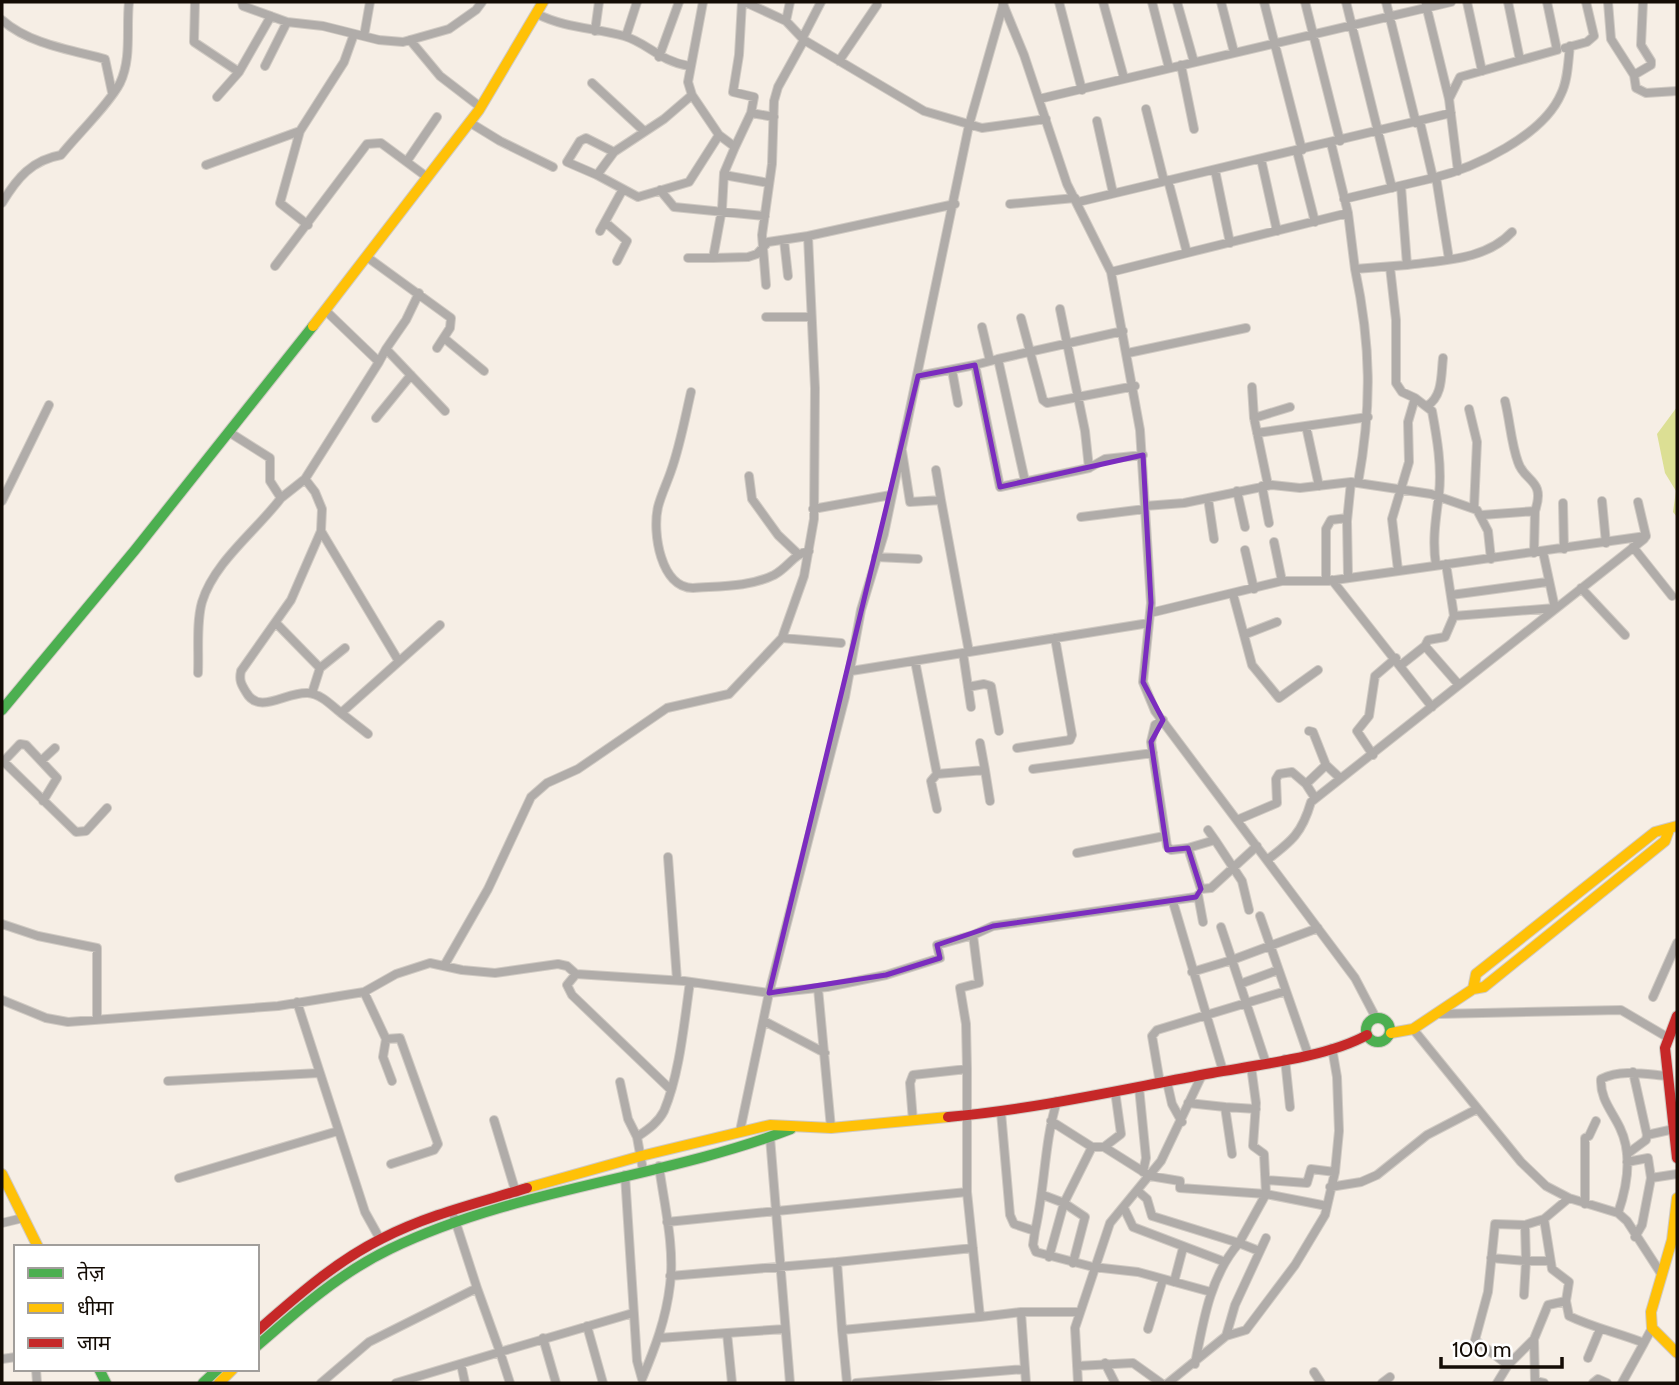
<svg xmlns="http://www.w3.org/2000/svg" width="1679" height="1385" viewBox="0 0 1679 1385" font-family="Cabin,'Noto Sans Devanagari',sans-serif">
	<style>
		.water { fill: #dcdf94 }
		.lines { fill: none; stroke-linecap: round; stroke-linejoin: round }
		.street-casing { stroke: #d0cac3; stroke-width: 10 }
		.fast-casing { stroke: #d0cac3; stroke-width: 12 }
		.slow-casing { stroke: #d0cac3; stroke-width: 12 }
		.jam-casing { stroke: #d0cac3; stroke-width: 12 }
		.street { stroke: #b0aca9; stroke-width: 8 }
		.fast { stroke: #4caf50; stroke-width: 10 }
		.slow { stroke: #ffc107; stroke-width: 10 }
		.jam { stroke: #c62828; stroke-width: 10 }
		.marked { fill: none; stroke: #7b2cbf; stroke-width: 5; stroke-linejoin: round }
	</style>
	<rect width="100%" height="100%" fill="#f6eee5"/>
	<path class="water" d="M1677 407V517L1673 512 1676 491 1665 473 1657 434Z"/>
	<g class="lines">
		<defs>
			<path id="street" d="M195 2 194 42 239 72
				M242 2 243 6 287 22 323 26 379 40 403 42 449 29 476 10 482 2
				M703 2 688 82 692 95 719 135 735 147 724 173 722 209 713 258 748 257 757 254 768 242 808 236
				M742 2 739 55 733 92 754 97 751 113
				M745 2 786 21 804 40 924 111 982 128 1046 119
				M1059 2 1082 90
				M1103 2 1124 78
				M1152 2 1169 68
				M1177 2 1194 62
				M1221 2 1234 52
				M1264 2 1302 150
				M1305 2 1340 141
				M1346 2 1392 188
				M1386 2 1416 123
				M1467 2 1482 71
				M1508 2 1520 60
				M1608 2 1611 39 1634 75 1636 88 1646 93 1677 91
				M1003 4 1024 55 1067 184 1111 272 1140 430 1151 603 1143 682 1155 711 1355 978 1376 1018
				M1426 5 1449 99 1458 171
				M537 14C565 28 595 28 624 36 648 43 659 61 689 66
				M2 20C29 44 71 50 105 59L112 92
				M786 21 790 2
				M595 31 599 2
				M364 36 370 2
				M626 36 637 2
				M803 37 821 2
				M410 40 440 76 479 106
				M1565 48 1587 42 1594 36 1586 2
				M659 57 679 2
				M839 61 877 5
				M1181 65 1194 129
				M265 66 287 22
				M1634 75 1651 65V61L1641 45 1643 2
				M592 83 644 131
				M692 95 664 119 614 152 597 175 638 197 689 182 719 135
				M217 97 239 72 271 16
				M1039 99 1451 2
				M1449 99 1460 77 1557 50 1547 2
				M1146 109 1164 181
				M1097 121 1113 193
				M469 122 500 141 553 167
				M300 131 280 203 308 225
				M735 147 751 113 774 117
				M1297 151 1315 222
				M1261 159 1277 231
				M407 161 437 117
				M206 165 300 131 344 62 354 34
				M1215 170 1230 243
				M597 175 567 162 580 141 586 138 614 152
				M724 175 769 183
				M1436 177 1449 259
				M1433 178C1474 168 1543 136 1561 94 1568 80 1568 62 1570 46
				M660 190 674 207 765 216
				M1344 199 1433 178 1420 122
				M1078 202 1451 113
				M2 203C17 178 32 160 61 155 76 136 110 103 120 83 132 58 126 28 129 2
				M1010 204 1075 198
				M1348 213 1355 269 1407 265 1401 186
				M605 222 627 241 617 261
				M600 231 623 189
				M784 240 788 276
				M1187 253 1348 213 1331 143
				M367 257 451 318 450 328 437 348
				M688 258H713
				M1407 265C1444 260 1486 260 1512 232
				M275 266 367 144 381 143 427 177
				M1390 267 1396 320V383L1402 392 1415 398 1408 422 1409 462 1392 519 1398 570
				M1355 269C1371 345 1372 406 1358 483
				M1111 272 1187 253 1168 180
				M766 285 762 235 772 164 774 101 778 87 804 40
				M1060 309 1085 431 1089 468 1105 459 1143 455
				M766 317H811
				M1021 318 1043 400 1047 403 1135 386
				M982 327 990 361
				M444 338 484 371
				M386 349 406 320 419 293
				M1128 353 1246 328
				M998 359 1123 331
				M379 362 386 349 445 411
				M975 365 998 359 1025 481
				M952 370 958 403
				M918 376 975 365 1000 487 1089 468
				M1252 387 1254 418
				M691 392C685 418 680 446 671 471 667 483 661 495 658 507 652 533 661 588 693 588 719 586 750 587 774 575 789 567 793 554 809 551
				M1415 398 1432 411C1437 438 1442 466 1439 494 1436 518 1432 540 1436 565
				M1505 401C1510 421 1511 443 1518 462 1524 482 1546 479 1535 511
				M1427 406C1443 396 1441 375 1443 358
				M1469 409 1477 442 1474 508
				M376 418 411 375
				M1306 426 1319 486
				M1257 433 1368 417
				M902 451 910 502 941 500 969 652 1149 623
				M936 470 941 500
				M749 476 752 499 778 535 797 553
				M305 479 379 362 325 310
				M1268 485 1254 418 1290 407
				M1262 486 1269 523
				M1237 491 1245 527
				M281 498 305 479 315 492 322 509 321 531 291 600 241 671C239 680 241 684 246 692 259 716 287 691 308 693 321 694 331 705 341 713L440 625
				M1208 498 1214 539
				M2 501 49 405
				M1602 501 1606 543
				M1638 502 1646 536
				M1563 503 1564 549
				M1145 506 1184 503 1272 485 1300 488 1351 482 1431 494 1477 510 1488 531 1491 559
				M813 509 891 495
				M1482 515 1535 511 1534 553
				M1081 517 1145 509
				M321 531 398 660
				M1274 542 1282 581
				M1633 547 1672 596
				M1245 550 1254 589
				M876 557 918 559
				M1446 564 1454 616 1555 608 1543 552
				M1348 576 1347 521 1351 482
				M1332 580 1432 707
				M1326 581V529L1331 520 1347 518
				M1581 588 1625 635
				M1233 594 1252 665 1279 698 1318 670
				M1451 595 1547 582
				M1150 613 1282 581H1328L1646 536 1644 539
				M276 623 320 668
				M1246 634 1277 622
				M782 638 841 643
				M1425 646 1428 640 1445 637 1454 616
				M963 653 971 707
				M915 661 937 774 985 770 980 743
				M1401 665 1425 646 1459 685
				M851 671 969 652
				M198 673C199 651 196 623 202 602 214 562 257 530 281 498L270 481V458L232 434
				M968 687 984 684 991 686 999 731
				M312 693 320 668 345 648
				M341 713 368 734
				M1163 720 1155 725 1151 742 1167 846 1171 850 1188 848
				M1309 731 1313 732 1326 765
				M1017 748 1070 740 1072 735 1055 638
				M1373 755 1357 731 1369 716 1375 676 1396 658
				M2 760 76 832 86 831 107 808
				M41 761 55 748
				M3 762 20 744 26 745 57 778 43 801
				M1033 769 1153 753
				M985 770 990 801
				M1315 798 1306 784 1326 765 1340 778
				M937 809 931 781 937 774
				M1237 820 1277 803 1276 779 1279 774 1292 772 1306 784
				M1208 830 1215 840 1188 848 1201 889 1211 888 1257 846
				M1215 840 1242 881 1249 910
				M1077 853 1165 836
				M668 857 677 980
				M1267 860C1292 841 1302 833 1311 802L1644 539
				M1198 895 1203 922
				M1173 902 1223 1071
				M1260 916 1308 1054
				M2 924 38 936 97 948V1018
				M973 935 993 926 1196 897
				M444 966 488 889 531 797 547 783 578 769 667 708 729 694 782 638 804 576 814 519 815 388 808 236 955 204
				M1192 972 1232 960 1221 927
				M576 974 567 985 572 995 669 1088
				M1240 984 1278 970
				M818 988 831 1128
				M1653 997 1677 943
				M2 1000 46 1018 68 1022 278 1006 364 992
				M297 1002 365 1212 380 1239
				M1438 1014 1621 1010 1667 1037
				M764 1021 825 1053
				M1413 1029 1521 1162 1546 1186 1569 1198 1618 1213 1627 1221 1660 1272
				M386 1039 400 1038 438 1144 434 1150 391 1164
				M1285 1059 1290 1107
				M1266 1063 1232 960 1318 928
				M967 1069 966 1024 960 988 979 983 973 935 937 945 940 958 886 975 827 987 769 993 845 697 861 610 884 534 969 125 1004 2
				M1633 1072 1647 1135
				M168 1081 319 1073
				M392 1081 383 1057 386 1039 364 992 396 974 430 963 462 970 495 973 558 964 567 966 576 974 684 981 769 993 740 1131
				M620 1082 628 1119 637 1137
				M1167 1082 1172 1104 1182 1122
				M1160 1083 1152 1036 1157 1030 1286 991
				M1139 1087 1146 1158 1143 1172
				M1188 1103 1225 1107
				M1001 1112 1010 1215 1014 1224 1035 1231 1033 1245 1036 1252 1093 1267 1138 1272 1211 1292
				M494 1120 516 1193
				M1051 1121 1092 1147H1104L1150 1176 1180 1181V1188L1266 1194 1264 1154 1253 1146 1256 1103 1251 1066
				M770 1137 790 1383
				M1104 1147 1121 1134 1115 1091
				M1232 1154 1225 1107 1256 1109
				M1627 1154 1646 1140 1647 1135 1674 1129
				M1627 1162 1648 1158 1651 1178
				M643 1170 637 1137C647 1130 658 1123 664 1111 680 1073 684 1023 690 982
				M625 1175 637 1361 642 1379C655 1348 666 1319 670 1285 675 1247 664 1204 659 1166
				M179 1178 338 1131
				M1266 1180 1307 1183 1311 1169 1335 1172
				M1330 1187 1361 1182 1377 1175 1427 1135 1477 1109
				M1139 1192 1147 1199 1152 1216 1239 1243C1210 1276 1203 1322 1195 1364
				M1043 1195 1064 1203 1092 1147
				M1569 1198 1544 1219 1552 1269 1569 1282 1566 1301 1569 1316C1594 1328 1619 1333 1644 1343L1652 1328
				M1585 1204V1138L1589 1136 1596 1121
				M1124 1208 1133 1227 1225 1262
				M1618 1213C1627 1187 1633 1155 1620 1128 1612 1111 1600 1099 1601 1079 1622 1069 1644 1074 1667 1076
				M667 1222 967 1192V1069L913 1075 910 1083 913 1121
				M2 1223 23 1218
				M1035 1231C1045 1188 1044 1143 1057 1101
				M1635 1237 1642 1225 1651 1178 1677 1174
				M1259 1251 1239 1243 1266 1194 1327 1206
				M1049 1257 1064 1203 1085 1217 1073 1263
				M1491 1258 1526 1261 1525 1225
				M837 1262 973 1248
				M670 1276 837 1262 842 1330 980 1317 967 1192
				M1174 1282 1183 1248
				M1524 1295 1526 1261H1550
				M1021 1312H1079
				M980 1317 1021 1312 1025 1369
				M587 1326 603 1383
				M1148 1329 1163 1279
				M842 1330 847 1383
				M727 1333 785 1329
				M1226 1336 1246 1330 1295 1265 1325 1215 1335 1172 1339 1131 1337 1077 1332 1048
				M543 1338 556 1383
				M659 1338 727 1333 732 1383
				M1534 1339 1508 1365 1475 1340 1488 1292 1495 1224 1525 1225 1544 1219
				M1588 1358 1600 1329
				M2 1359 16 1357
				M1105 1363 1115 1383
				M461 1364 465 1383
				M1077 1366 1133 1363 1161 1383
				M36 1369 37 1383
				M1314 1372 1321 1383
				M321 1383 369 1342 477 1288 454 1217
				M396 1383 500 1352 477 1288
				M510 1383 500 1352 633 1313
				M856 1383 1025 1369 1026 1383
				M1078 1383 1075 1328 1110 1223 1161 1161 1202 1075
				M1168 1383 1226 1336 1235 1305 1266 1238
				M1382 1383 1390 1377
				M1497 1383 1508 1365
				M1544 1383 1535 1381 1534 1339 1548 1305 1566 1301
				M1593 1383 1598 1379 1607 1383
				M1622 1383 1644 1343"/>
			<path id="fast" d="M2 710 135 550 313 326
				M1366 1030a12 12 0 1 1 24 0a12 12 0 1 1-24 0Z
				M257 1346C298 1310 340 1273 390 1249 516 1188 661 1179 791 1129
				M99 1369 106 1383
				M203 1383 218 1369"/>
			<path id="slow" d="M313 326 479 110 543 2
				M1473 989 1476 974 1655 832 1677 826
				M1391 1033 1413 1029 1473 989 1484 987 1665 841 1669 830
				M2 1174 38 1247
				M527 1188 641 1156 770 1125 831 1128 948 1117
				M1677 1198 1672 1240 1651 1312 1652 1328 1677 1353
				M219 1383 233 1369"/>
			<path id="jam" d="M1677 1016 1665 1048 1677 1158
				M948 1117C1037 1109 1124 1089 1212 1073 1257 1065 1328 1057 1367 1035
				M257 1331C296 1297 335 1262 381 1239 427 1215 478 1203 527 1188"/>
		</defs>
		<use href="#street" class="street-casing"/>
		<use href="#fast" class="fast-casing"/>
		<use href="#slow" class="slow-casing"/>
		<use href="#jam" class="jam-casing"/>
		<use href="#street" class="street"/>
		<use href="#fast" class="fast"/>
		<use href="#slow" class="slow"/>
		<use href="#jam" class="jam"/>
	</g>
	<path class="marked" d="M975 365 1000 487 1143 455 1151 603 1143 682 1163 720 1151 742 1167 850 1188 848 1201 889 1196 897 993 926 937 945 940 958 886 975 769 993 918 376Z"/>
	<rect width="1679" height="1385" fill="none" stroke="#140c05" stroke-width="7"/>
	<rect x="14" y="1245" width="245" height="126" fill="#ffffff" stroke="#a19e9b" stroke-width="2"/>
	<rect x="28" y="1268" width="35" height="10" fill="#4caf50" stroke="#a19e9b" stroke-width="2"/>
	<text x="77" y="1280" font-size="21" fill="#140c05">तेज़</text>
	<rect x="28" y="1303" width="35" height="10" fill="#ffc107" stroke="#a19e9b" stroke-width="2"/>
	<text x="77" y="1315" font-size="21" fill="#140c05">धीमा</text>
	<rect x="28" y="1338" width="35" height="10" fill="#c62828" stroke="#a19e9b" stroke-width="2"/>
	<text x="77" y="1350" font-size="21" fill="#140c05">जाम</text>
	<path d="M1441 1357v10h121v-10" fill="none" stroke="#140c05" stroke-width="3.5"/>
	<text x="1452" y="1357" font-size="21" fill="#140c05" stroke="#ffffff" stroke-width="5" paint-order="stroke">100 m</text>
</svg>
